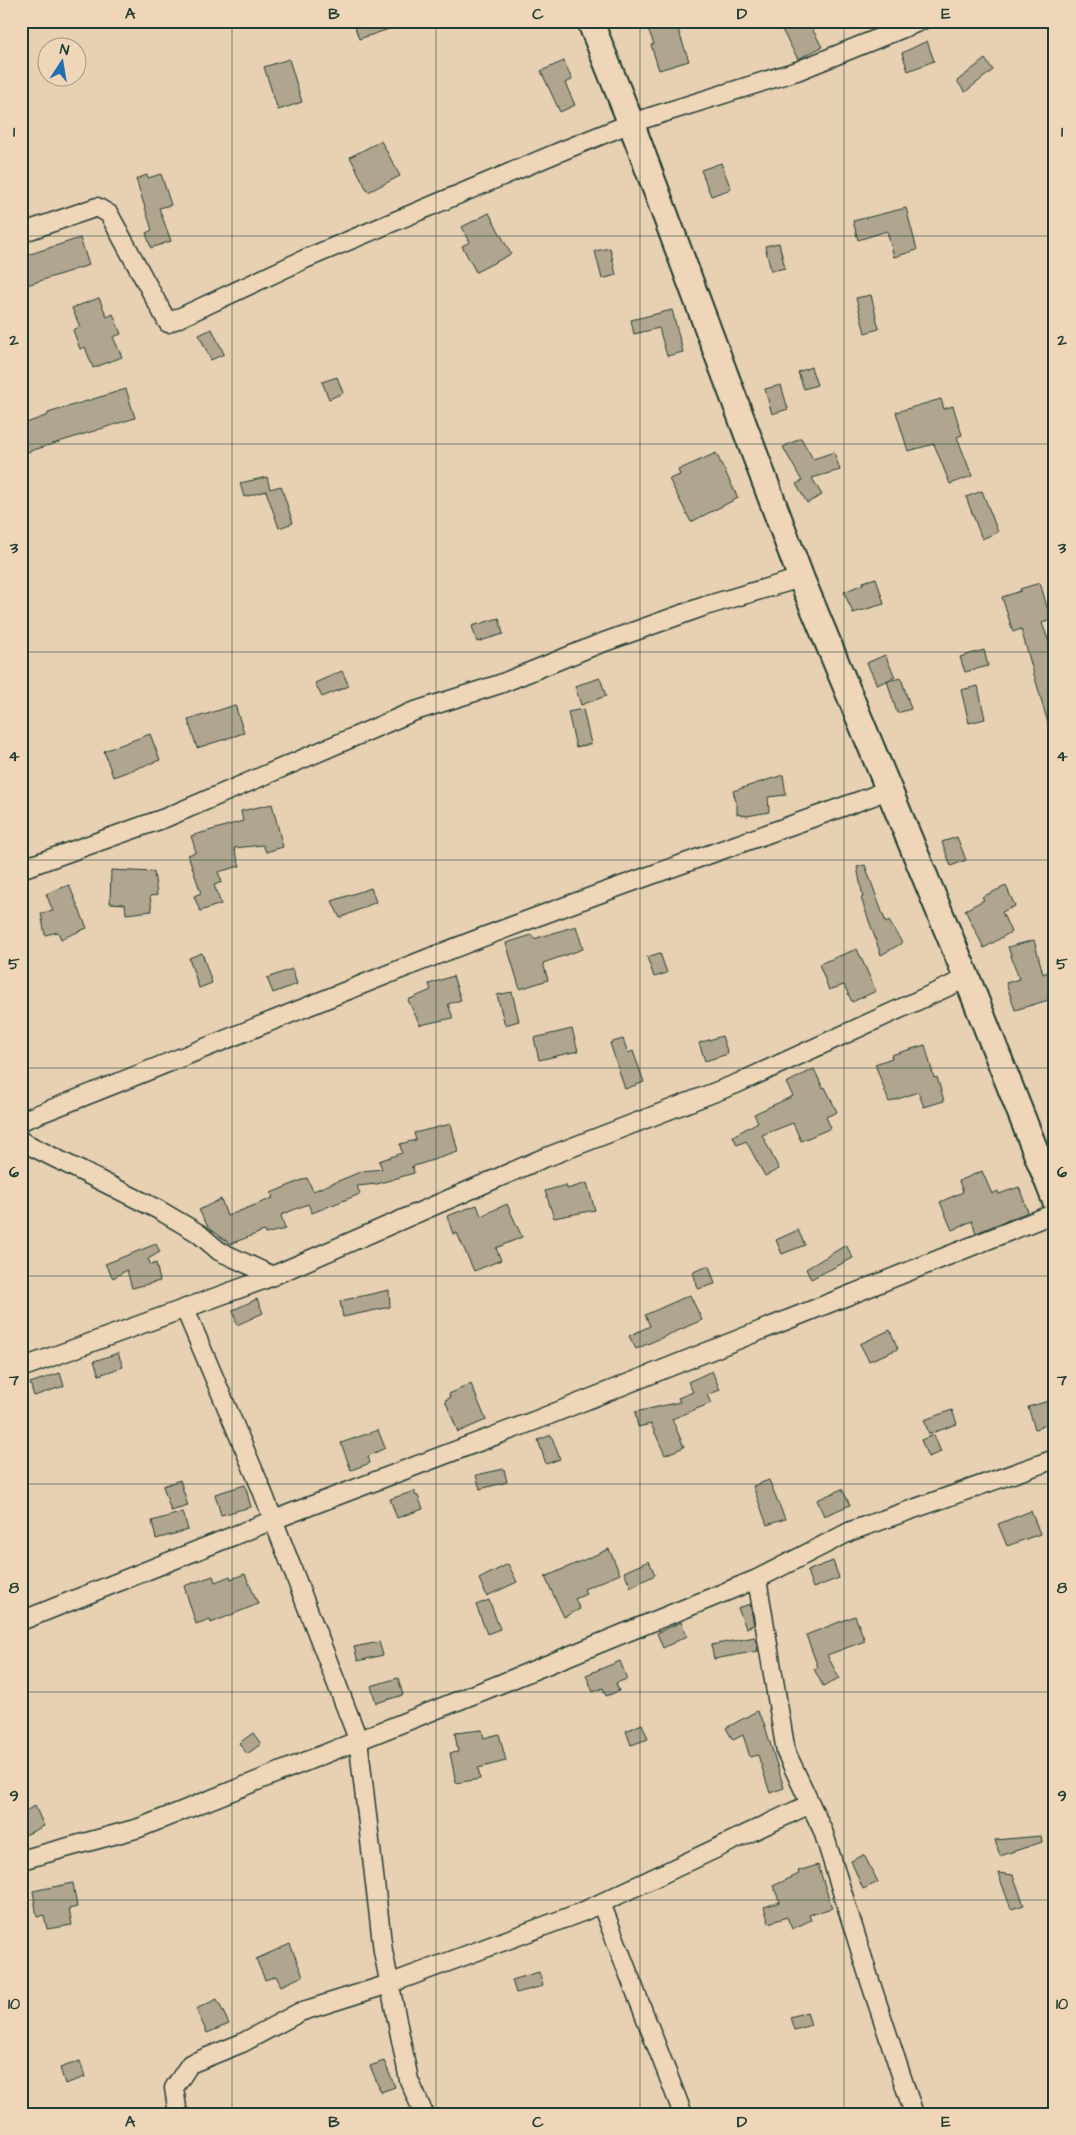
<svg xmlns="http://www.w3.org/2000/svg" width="1076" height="2135" viewBox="0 0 1076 2135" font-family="'Architects Daughter',sans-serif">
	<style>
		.building { fill: #b0a690; stroke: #1f3d34 }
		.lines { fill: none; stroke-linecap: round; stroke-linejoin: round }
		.street-casing { stroke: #1f3d34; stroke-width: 21 }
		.secondary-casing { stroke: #1f3d34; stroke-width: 29 }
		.street { stroke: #f0d6b8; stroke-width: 18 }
		.secondary { stroke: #f0d6b8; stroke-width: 25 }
		.grid { fill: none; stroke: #1f3d34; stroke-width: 1; stroke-opacity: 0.55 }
		.neatline { fill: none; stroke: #1f3d34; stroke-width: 2 }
		.grid-label { font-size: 16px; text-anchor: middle; font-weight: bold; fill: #1f3d34 }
	</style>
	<rect width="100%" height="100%" fill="#e8d0b3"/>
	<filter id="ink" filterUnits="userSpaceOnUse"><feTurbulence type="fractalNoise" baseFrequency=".02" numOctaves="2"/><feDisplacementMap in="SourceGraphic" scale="10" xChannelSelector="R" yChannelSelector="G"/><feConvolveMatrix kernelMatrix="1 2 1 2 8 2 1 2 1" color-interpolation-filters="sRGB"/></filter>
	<g filter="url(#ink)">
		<path class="building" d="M353 21H404V24L359 39Z
			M645 21H675L689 61 659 70 651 45 654 44Z
			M800 21H808L822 47 798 59 782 30Z
			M927 41 934 61 908 71 902 53Z
			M289 59 302 102 278 110 264 67Z
			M985 59 993 70 965 92 957 81Z
			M564 61 572 80 565 83 575 105 560 112 541 71Z
			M381 141 400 176 368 192 350 157Z
			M721 163 731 189 711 196 701 170Z
			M161 174 171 205 159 208 171 241 151 248 146 233 152 230 136 179 147 175 148 178Z
			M906 208 917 250 894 257 887 231 858 240 853 221Z
			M489 213 511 254 476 272 462 246 470 242 462 227Z
			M80 238 89 265 21 287V257Z
			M779 243 785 268 771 271 765 246Z
			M610 248 616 275 602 279 595 251Z
			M871 295 879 329 865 333 856 298Z
			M99 298 107 317 113 314 121 334 113 337 122 357 93 368 85 347 80 349 73 330 80 327 72 308Z
			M672 310 683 352 667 356 659 328 634 334 631 320Z
			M212 329 224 354 211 360 199 335Z
			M811 367 817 385 804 389 798 372Z
			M337 377 343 393 329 399 322 382Z
			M781 385 788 409 772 414 765 389Z
			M126 389 135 418 21 454V425L48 415V413Z
			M941 399 944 409 953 406 962 435 957 437 972 476 950 484 934 444 908 451 896 412Z
			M801 438 813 459 834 452 840 470 812 478 822 495 807 503 796 484 802 481 783 447Z
			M716 453 738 498 691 522 669 479 680 475 678 470Z
			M267 477 270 489 281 486 293 523 279 528 266 491 244 497 240 483Z
			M982 491 998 532 982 539 966 497Z
			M876 578 884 604 853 613 844 592 863 584V582Z
			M1040 583 1051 620 1042 623 1055 659V729L1050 730 1021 629 1013 632 1002 597 1021 591 1020 589Z
			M499 618 503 634 477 642 472 626Z
			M984 650 988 666 965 672 960 657Z
			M885 655 895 677 877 685 867 663Z
			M342 671 349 686 322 697 315 683Z
			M600 678 606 696 581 705 575 686Z
			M901 678 911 709 897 713 887 681Z
			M978 686 985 719 969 723 961 690Z
			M235 705 244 733 197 748 188 720Z
			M583 709 591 744 576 747 568 712Z
			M150 734 160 760 113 777 104 751Z
			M783 775 786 795 768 797 769 812 747 816 737 814V805L733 791Z
			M272 804 283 847 266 852 263 845 234 848 240 866 218 872 222 882 214 885 221 904 200 911 194 896 201 893 188 855 196 852 191 836 243 821 241 811Z
			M957 837 966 860 951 866 942 842Z
			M865 865 886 923 889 921 902 943 881 955 861 898 863 897 857 867Z
			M111 870 154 872 157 895 150 896 152 911 126 914 125 904 110 903Z
			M69 885 87 928 61 939 58 932 45 935 41 913 53 911 46 894Z
			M1006 886 1015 906 1002 912 1011 932 984 948 965 910 984 900 982 897Z
			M371 888 376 902 340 918 332 901Z
			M576 926 583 949 543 963 548 980 520 989 506 943 532 935 534 939Z
			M1034 940 1043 974 1055 969V998L1015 1010 1006 983 1019 979 1008 947Z
			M857 949 876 991 852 1002 844 985 829 990 819 964Z
			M202 953 212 983 199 988 189 958Z
			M660 953 667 973 654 977 647 957Z
			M292 969 297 984 273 993 267 978Z
			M453 976 461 1000 448 1004 453 1018 420 1025 408 1000 431 990 429 984Z
			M512 992 519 1021 505 1025 497 995Z
			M572 1029 578 1051 539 1060 534 1038Z
			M722 1036 728 1054 705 1061 699 1043Z
			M623 1039 628 1053 633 1051 644 1082 625 1089 610 1043Z
			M925 1045 934 1078 937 1077 944 1101 924 1107 918 1092 889 1102 875 1064 892 1058 891 1055Z
			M814 1069 823 1088 825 1087 837 1112 826 1117 831 1128 801 1141 793 1123 762 1135 779 1169 765 1176 746 1141 737 1145 733 1136 758 1122 754 1114 793 1096 786 1083Z
			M451 1124 458 1152 411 1167H413L414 1173 377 1184 357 1186 360 1194 312 1213 308 1204 281 1215 285 1229 265 1234 264 1231 230 1244 208 1227 199 1210 221 1199 227 1216 273 1198 271 1193 307 1178 313 1191 363 1171 382 1169 379 1161 402 1153 400 1144 416 1140 414 1133Z
			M982 1171 992 1194 998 1191 999 1194 1019 1187 1028 1212 976 1233 972 1221 952 1230 940 1202 963 1192 959 1181Z
			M587 1183 595 1210 554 1218 545 1191 566 1185 567 1189Z
			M507 1204 522 1237 496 1248 501 1260 474 1271 457 1233 453 1234 447 1216 477 1205 481 1216Z
			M798 1230 805 1245 782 1254 776 1240Z
			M156 1244 160 1252 148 1259 151 1265 156 1263 160 1281 132 1288 127 1270 113 1278 105 1264Z
			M846 1245 853 1258 811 1279 806 1269Z
			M709 1266 715 1284 698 1289 693 1272Z
			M389 1290 390 1307 343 1317 340 1301Z
			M690 1295 702 1320 636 1349 629 1336 650 1326 645 1315Z
			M257 1299 263 1313 237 1325 233 1310Z
			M890 1330 898 1349 869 1361 860 1344Z
			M118 1353 123 1367 99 1375 94 1361Z
			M712 1371 720 1390 707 1395 711 1403 672 1419 684 1447 665 1455 651 1424 638 1427 635 1412 680 1402 678 1398 693 1392 688 1382Z
			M60 1373 64 1386 34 1396 30 1383Z
			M471 1384 486 1420 458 1432 445 1400 450 1398 449 1394Z
			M1055 1399V1422L1035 1429 1028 1407Z
			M952 1410 957 1424 929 1434 924 1420Z
			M378 1430 385 1448 368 1456 370 1463 351 1470 341 1443Z
			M551 1435 560 1459 546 1464 538 1440Z
			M934 1435 941 1452 928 1457 921 1440Z
			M504 1469 507 1482 480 1489 476 1475Z
			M180 1480 188 1506 171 1511 163 1486Z
			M769 1480 785 1519 767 1525 753 1486Z
			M245 1485 251 1507 221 1515 215 1494Z
			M842 1489 850 1505 824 1516 817 1500Z
			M415 1491V1495L418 1496 423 1509 397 1518 390 1499Z
			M1031 1511 1040 1534 1007 1546 998 1524Z
			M183 1512 188 1530 156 1539 152 1521Z
			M609 1549 620 1574 584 1589 586 1594 575 1599 580 1609 564 1617 545 1577Z
			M649 1561 655 1575 631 1587 624 1572Z
			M833 1561 839 1578 813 1588 807 1571Z
			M508 1564 517 1582 487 1596 479 1579Z
			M245 1574 258 1604 211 1623 210 1619 196 1624 184 1586 213 1576 215 1582 230 1576 231 1579Z
			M489 1600 500 1629 487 1634 476 1605Z
			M750 1604 754 1625 746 1628 738 1608Z
			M855 1616 865 1641 827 1655 839 1678 823 1686 814 1669 818 1667 806 1635Z
			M681 1622 687 1636 663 1648 657 1633Z
			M755 1637 758 1651 714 1659 711 1645Z
			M379 1642 383 1655 358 1661 354 1647Z
			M620 1661 627 1679 616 1683 619 1691 606 1696 603 1688 593 1692 586 1675Z
			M398 1678 403 1695 376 1703 371 1686Z
			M757 1711 764 1723 784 1788 770 1793 758 1755 750 1757 743 1735 733 1740 726 1728Z
			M642 1724 648 1739 631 1745 626 1731Z
			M482 1730 484 1738 499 1734 506 1761 478 1768 480 1779 456 1783 450 1753 458 1752 455 1733Z
			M253 1733 261 1744 247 1754 239 1743Z
			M35 1806 44 1826 21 1837V1813Z
			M1041 1836 1042 1842 1000 1856 995 1840Z
			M864 1855 878 1882 863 1889 851 1861Z
			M818 1865 832 1908 809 1915 811 1920 792 1929 787 1917 769 1923 764 1907 780 1902 773 1886 799 1874 798 1871Z
			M998 1873 1013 1875 1024 1905 1011 1909Z
			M73 1883 77 1907 69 1909 72 1925 47 1929 44 1915 37 1917 33 1891Z
			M290 1944 303 1976 281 1986 276 1976 265 1980 256 1959Z
			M539 1972 543 1986 516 1993 512 1980Z
			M217 1999 229 2024 207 2033 196 2009Z
			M807 2012 811 2025 794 2030 790 2017Z
			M80 2061 85 2077 65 2084 60 2068Z
			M384 2061 395 2087 381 2092 370 2066Z"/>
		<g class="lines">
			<defs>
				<path id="street" d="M21 233 97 207 109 214 168 323 305 259 564 150 631 123 797 71 921 21
					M21 869 165 818 412 712 500 684 596 645 705 606 801 578
					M21 1121C145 1073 268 1022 391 973 550 909 712 854 873 796L888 788
					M21 1141 159 1210 198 1233 219 1251 273 1276
					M185 1309 261 1488 358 1739 383 1951 409 2080 424 2114
					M21 1368 263 1280 539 1160 736 1084 967 978
					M757 1579 786 1752 823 1831 869 1978 914 2114
					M21 1621 273 1520 539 1419 1055 1213
					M21 1860 139 1828 500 1684 757 1579 851 1531 1055 1459
					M601 1903 683 2114
					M178 2114 174 2088 190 2064 242 2043 300 2012 389 1984 582 1912 810 1804"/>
				<path id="secondary" d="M590 21 631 123 801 578 967 978 1055 1200"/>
			</defs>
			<use href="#street" class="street-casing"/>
			<use href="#secondary" class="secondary-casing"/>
			<use href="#street" class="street"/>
			<use href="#secondary" class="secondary"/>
		</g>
	</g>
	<path class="grid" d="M232 21V2114M436 21V2114M640 21V2114M844 21V2114M21 236H1055M21 444H1055M21 652H1055M21 860H1055M21 1068H1055M21 1276H1055M21 1484H1055M21 1692H1055M21 1900H1055"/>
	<rect width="1076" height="2135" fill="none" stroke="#f0d6b8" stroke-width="55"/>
	<g transform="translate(62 62) rotate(12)"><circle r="24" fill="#f0d6b8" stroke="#9c9983"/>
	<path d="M0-4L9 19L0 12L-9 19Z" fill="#1f6fb2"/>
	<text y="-8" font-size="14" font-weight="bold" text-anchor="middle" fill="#1f3d34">N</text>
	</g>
	<rect x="28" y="28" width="1020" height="2080" class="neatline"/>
	<g class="grid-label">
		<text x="130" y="19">A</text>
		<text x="334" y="19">B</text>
		<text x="538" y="19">C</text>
		<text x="742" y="19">D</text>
		<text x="946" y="19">E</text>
		<text x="14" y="137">1</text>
		<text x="1062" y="137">1</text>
		<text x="14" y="345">2</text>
		<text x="1062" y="345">2</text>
		<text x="14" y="553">3</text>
		<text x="1062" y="553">3</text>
		<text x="14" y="761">4</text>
		<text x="1062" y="761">4</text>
		<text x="14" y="969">5</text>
		<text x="1062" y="969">5</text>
		<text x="14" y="1177">6</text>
		<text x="1062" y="1177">6</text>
		<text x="14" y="1385">7</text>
		<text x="1062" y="1385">7</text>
		<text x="14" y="1593">8</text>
		<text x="1062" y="1593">8</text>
		<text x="14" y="1801">9</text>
		<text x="1062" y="1801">9</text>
		<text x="14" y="2009">10</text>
		<text x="1062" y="2009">10</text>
		<text x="130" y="2127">A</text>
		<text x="334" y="2127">B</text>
		<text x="538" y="2127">C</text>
		<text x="742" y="2127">D</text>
		<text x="946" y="2127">E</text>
	</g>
</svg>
